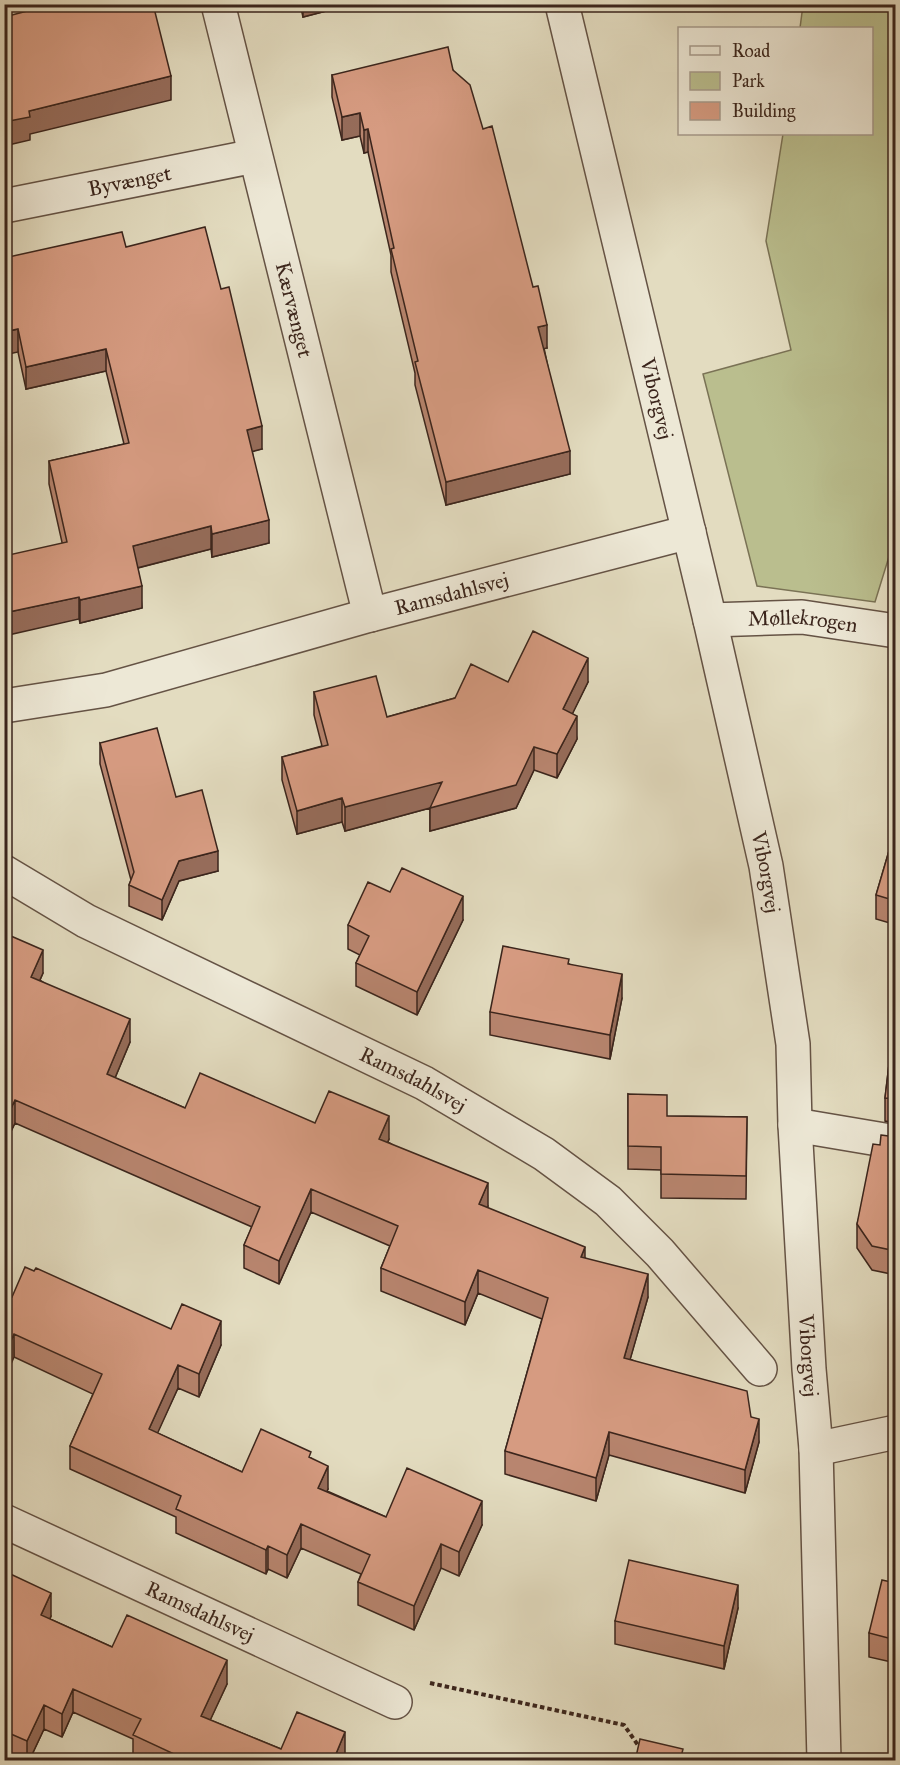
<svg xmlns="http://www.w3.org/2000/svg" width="900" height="1765" viewBox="0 0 900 1765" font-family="'IM FELL Great Primer',serif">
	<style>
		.green { fill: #babe8e; stroke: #7a7255; stroke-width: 1.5 }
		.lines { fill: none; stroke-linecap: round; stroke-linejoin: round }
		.minor-casing { stroke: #655345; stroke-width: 36 }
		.path { stroke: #3b251c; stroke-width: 4; stroke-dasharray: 4.5 3; stroke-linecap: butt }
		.minor { stroke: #ede8d6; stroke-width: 33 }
		.wall { fill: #b8856f; stroke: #3b251c; stroke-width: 1.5 }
		.shaded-wall { fill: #966c5a; stroke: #3b251c; stroke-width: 1.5 }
		.building { fill: #d69b81; stroke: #3b251c; stroke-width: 1.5 }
		.labels { text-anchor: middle; stroke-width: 4.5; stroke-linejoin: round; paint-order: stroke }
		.street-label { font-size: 21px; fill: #3b251c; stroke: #ede8d6 }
	</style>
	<rect width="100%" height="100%" fill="#e3dcc0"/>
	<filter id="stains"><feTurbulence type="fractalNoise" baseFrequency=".00333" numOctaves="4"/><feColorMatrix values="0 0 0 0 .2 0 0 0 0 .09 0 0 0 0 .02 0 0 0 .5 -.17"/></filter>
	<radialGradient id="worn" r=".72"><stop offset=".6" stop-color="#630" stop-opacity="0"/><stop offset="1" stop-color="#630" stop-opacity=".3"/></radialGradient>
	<path class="green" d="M803 5H895L896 534 875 602 757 586 703 374 791 350 766 241 783 134H872V28H800Z"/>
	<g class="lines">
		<defs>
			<g id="minor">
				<path id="s1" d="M218 4 370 615"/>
				<path id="s2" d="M562 4 710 620 766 866 793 1044 795 1125 809 1369 816 1449 824 1760"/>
				<path id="s3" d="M4 206 255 156"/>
				<path id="s4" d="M710 620 802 617 896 631"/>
				<path id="s5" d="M4 706 106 690 370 615 689 532"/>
				<path id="s6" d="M4 872 86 921 424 1083 544 1154 608 1201 660 1253 760 1369"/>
				<path d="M795 1125 896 1142"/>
				<path d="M816 1449 896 1432"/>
				<path id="s7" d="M4 1521 395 1702"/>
			</g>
		</defs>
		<use href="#minor" class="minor-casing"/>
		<path class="path" d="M430 1683 624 1725 640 1748"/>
		<use href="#minor" class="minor"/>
	</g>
	<path class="wall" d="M300 4H353L303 17Z
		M453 70 547 348H544L570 474 446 505 415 385V373L391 272V255L368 152 364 153 360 136 342 140 332 97V75Z
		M126 247 262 449 252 451 269 543 212 557 211 549 138 568 142 608 80 623 49 484V461L124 444 106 371 26 389 18 352 4 258Z
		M508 682H588L572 714 577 739 557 778 534 770 516 808 430 831V808L345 831 342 822 297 834 282 780V757L322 746 314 715V692L387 717 455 698Z
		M896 726V768L892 767V744Z
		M100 743 176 797 218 871 179 881 162 920 129 906V885L131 880 100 764Z
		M896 827V948L890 946V923L876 919V895Z
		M390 892 463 920 417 1015 356 986V963L360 955 348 949V925Z
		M4 933 43 973 40 980 130 1042 115 1078 185 1108 315 1123 389 1139 388 1142 488 1206 487 1208 585 1258 648 1297 630 1359 751 1417 759 1442 745 1493 609 1455 596 1501 505 1474V1451L542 1319 478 1293 465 1325 381 1291V1268L390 1246 311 1212 279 1284 244 1268V1245L252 1227 15 1123 4 1146Z
		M569 964 622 998 610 1059 490 1035V1012Z
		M896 1005V1123L885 1121V1098Z
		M628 1094 667 1116 747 1117 746 1199 661 1198V1170L628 1169Z
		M893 1137H896V1275L872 1270 857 1248V1224L880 1145Z
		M12 1297 171 1329 221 1345 199 1397 178 1388 157 1433 242 1472 311 1458 328 1489 327 1491 386 1517 482 1525 459 1576 441 1568 414 1630 358 1605V1582L361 1574 301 1548 287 1578 268 1569 266 1574 176 1533V1517L70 1469V1446L93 1394 14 1357Z
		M4 1571 51 1616 50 1619 112 1647 227 1684 210 1720 281 1749 345 1756 343 1761H137L133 1759V1739L73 1712 62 1737 44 1729 29 1761H17L4 1754Z
		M896 1583V1663L869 1657V1633Z
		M738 1608 724 1669 615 1644V1621Z"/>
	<path class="shaded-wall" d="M303 4H353L303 17Z
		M171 76V100L30 134V140L4 146V122L29 111Z
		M360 113V136L342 140V117Z
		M368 129V152L364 153V130Z
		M547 325V348L538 350V327Z
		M18 329V352L4 355V332Z
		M106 349V371L26 389V367Z
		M262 426V449L247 453V430Z
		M570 451V474L446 505V482Z
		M269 520V543L212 557V534Z
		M211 526V549L133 569V546Z
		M142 586V608L80 623V600Z
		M79 597V619L4 636V613Z
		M588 658V682L563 733V709Z
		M577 716V739L557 778V754Z
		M534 747V770L516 808 430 831V808L345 831V807Z
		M342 798V822L297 834V811Z
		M218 851V871L179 881 162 920V900L179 861Z
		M463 896V920L417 1015V992Z
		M43 950V973L31 1000V977Z
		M622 974V998L610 1059V1035Z
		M130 1019V1042L107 1097V1074Z
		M15 1100V1123L4 1146V1123Z
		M389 1116V1139L379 1162V1139Z
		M488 1183V1206L479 1228V1204Z
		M311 1189V1212L279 1284V1261Z
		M585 1247V1271L581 1257Z
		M478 1270V1293L465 1325V1302Z
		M648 1274V1297L624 1381V1358Z
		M221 1321V1345L199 1397V1374Z
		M14 1334V1357L4 1380V1356Z
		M178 1365V1388L149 1452V1429Z
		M759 1419V1442L745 1493V1470Z
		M609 1432V1455L596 1501V1478Z
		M328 1466V1489L318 1511V1488Z
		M482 1501V1525L459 1576V1552Z
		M301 1524V1548L287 1578V1555Z
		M441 1544V1568L414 1630V1606Z
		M268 1546V1569L266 1574V1550Z
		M738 1585V1608L724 1669V1646Z
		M51 1593V1616L41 1638V1615Z
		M227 1660V1684L201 1740V1716Z
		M73 1689V1712L62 1737V1714Z
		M44 1705V1729L29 1761H27V1741Z
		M345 1732V1756L343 1761H333Z"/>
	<path class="building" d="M4 4H6L8 16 54 4H153L171 76 29 111 30 117 4 122Z
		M448 47 453 70 470 85 483 129 492 126 533 287 538 286 547 325 538 327 570 451 446 482 415 362 418 361 391 249 394 248 368 129 364 130 360 113 342 117 332 75Z
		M205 227 221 289 229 287 262 426 247 430 269 520 212 534 211 526 133 546 142 586 80 600 79 597 4 613V556L67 542 49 461 129 443 106 349 26 367 18 329 4 332V258L122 232 126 247Z
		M533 631 588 658 563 709 577 716 557 754 534 747 516 785 430 808 442 782 345 807 342 798 297 811 282 757 328 745 314 692 376 676 387 717 455 698 471 664 508 682Z
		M896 726V745L892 744Z
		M157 728 176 797 202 790 218 851 179 861 162 900 129 885 134 872 100 743Z
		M896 827V901L876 895Z
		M402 868 463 896 417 992 356 963 369 936 348 925 368 882 390 892Z
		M896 902V924L890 923Z
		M4 933 43 950 31 977 130 1019 107 1074 185 1108 200 1073 315 1123 329 1091 389 1116 379 1139 488 1183 479 1204 585 1247 581 1257 648 1274 624 1358 747 1391 751 1417 759 1419 745 1470 609 1432 596 1478 505 1451 548 1298 478 1270 465 1302 381 1268 398 1226 311 1189 279 1261 244 1245 260 1207 15 1100 4 1123Z
		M503 946 569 959 568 964 622 974 610 1035 490 1012Z
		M896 1005V1099L885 1098Z
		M628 1094 667 1095V1116L747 1117 746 1176 661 1174V1147L628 1146Z
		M881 1135 896 1137V1251L872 1246 857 1224 873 1144 880 1145Z
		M25 1267 34 1271 36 1268 171 1329 182 1304 221 1321 199 1374 178 1365 149 1429 242 1472 261 1429 311 1452 309 1457 328 1466 318 1488 386 1517 407 1468 482 1501 459 1552 441 1544 414 1606 358 1582 370 1555 301 1524 287 1555 268 1546 266 1550 176 1509 181 1496 70 1446 102 1374 14 1334 4 1356V1294L12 1297Z
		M629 1560 738 1585 724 1646 615 1621Z
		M4 1571 51 1593 41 1615 112 1647 127 1615 227 1660 201 1716 281 1749 297 1712 345 1732 333 1761H189L133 1735 141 1719 73 1689 62 1714 44 1705 27 1741 4 1731Z
		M882 1580 896 1583V1640L869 1633Z
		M640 1739 683 1749 680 1761H635Z"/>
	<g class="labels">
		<g class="street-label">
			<text dy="7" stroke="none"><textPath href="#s3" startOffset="128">Byvænget</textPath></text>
			<text dy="7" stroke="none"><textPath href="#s1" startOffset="315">Kærvænget</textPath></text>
			<text dy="7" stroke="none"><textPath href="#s2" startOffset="406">Viborgvej</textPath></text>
			<text dy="7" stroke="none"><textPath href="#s5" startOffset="462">Ramsdahlsvej</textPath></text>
			<text dy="7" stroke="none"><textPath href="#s4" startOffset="93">Møllekrogen</textPath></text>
			<text dy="7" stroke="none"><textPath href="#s2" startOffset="892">Viborgvej</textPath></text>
			<text dy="7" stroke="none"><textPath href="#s6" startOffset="459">Ramsdahlsvej</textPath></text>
			<text dy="7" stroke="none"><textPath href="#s2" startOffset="1378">Viborgvej</textPath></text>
			<text dy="7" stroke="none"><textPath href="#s7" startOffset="216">Ramsdahlsvej</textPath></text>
		</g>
	</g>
	<rect width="900" height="1765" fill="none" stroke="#e3dcc0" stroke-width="24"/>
	<rect x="6" y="6" width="888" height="1753" fill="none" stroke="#3b251c" stroke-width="3"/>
	<rect x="12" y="12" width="876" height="1741" fill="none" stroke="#3b251c" stroke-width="1.5"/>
	<rect x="678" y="27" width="195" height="108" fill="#ede8d6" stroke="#a69a8c" stroke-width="1.5"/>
	<rect x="690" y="46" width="30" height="9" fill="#ede8d6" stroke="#a69a8c" stroke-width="1.5"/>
	<text x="732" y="57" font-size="18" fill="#3b251c">Road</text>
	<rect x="690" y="72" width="30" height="18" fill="#babe8e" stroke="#a69a8c" stroke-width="1.5"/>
	<text x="732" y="87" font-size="18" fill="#3b251c">Park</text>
	<rect x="690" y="102" width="30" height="18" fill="#d69b81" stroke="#a69a8c" stroke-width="1.5"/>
	<text x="732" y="117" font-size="18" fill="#3b251c">Building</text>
	<rect width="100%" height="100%" filter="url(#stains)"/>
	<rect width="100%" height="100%" fill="url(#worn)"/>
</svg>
